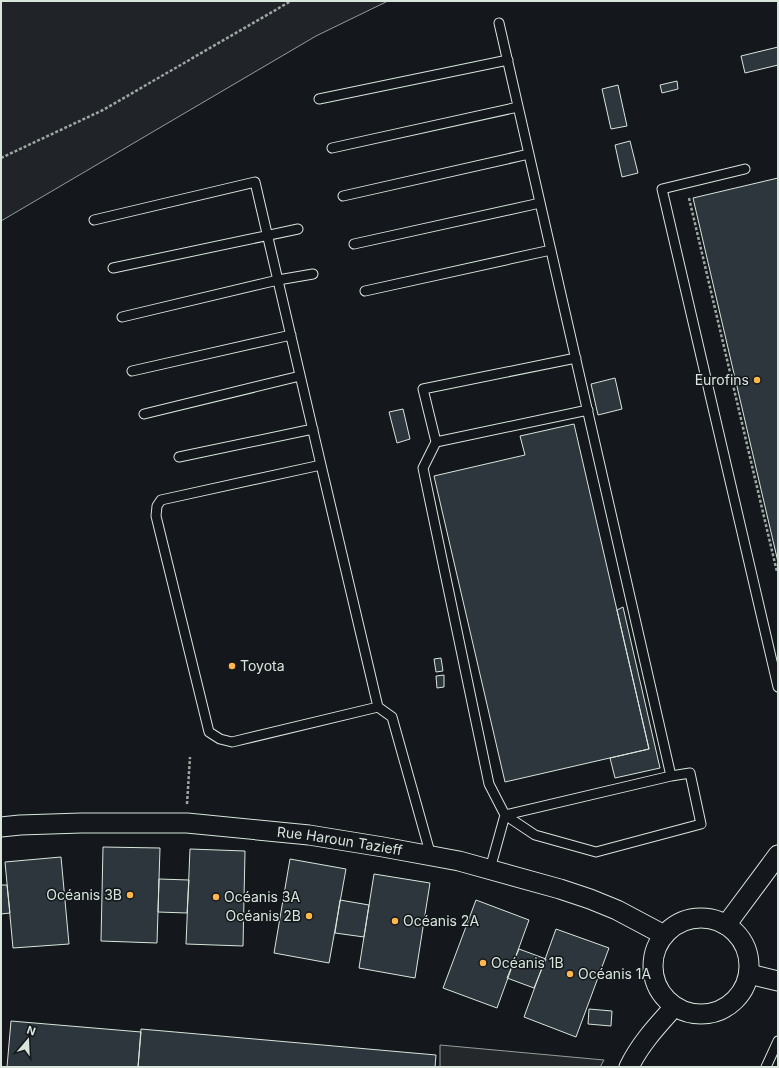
<svg xmlns="http://www.w3.org/2000/svg" width="779" height="1068" viewBox="0 0 779 1068" font-family="Inter,sans-serif">
	<style>
		.green { fill: #202428; stroke: #939e99 }
		.parking { fill: #24282b; stroke: #939e99 }
		.building { fill: #2c363c; stroke: #d8e6dc }
		.lines { fill: none; stroke-linecap: round; stroke-linejoin: round }
		.lane-casing { stroke: #d8e6dc; stroke-width: 11 }
		.street-casing { stroke: #d8e6dc; stroke-width: 21 }
		.path { stroke: #9da8a2; stroke-width: 2.5; stroke-dasharray: 3 2; stroke-linecap: butt }
		.lane { stroke: #14181c; stroke-width: 9 }
		.street { stroke: #14181c; stroke-width: 19 }
		.poi-dot { fill: #ffb74d; stroke: #14181c; stroke-width: 1.5 }
		.labels { text-anchor: middle; stroke-width: 3; stroke-linejoin: round; paint-order: stroke }
		.poi-label { font-size: 14px; fill: #d8e6dc; stroke: #14181c; text-anchor: start }
		.street-label { font-size: 14px; fill: #d8e6dc; stroke: #14181c }
	</style>
	<rect width="100%" height="100%" fill="#14181c"/>
	<path class="green" d="M1 1H388L316 36 1 221Z"/>
	<path class="parking" d="M440 1045 604 1060 600 1067H440Z"/>
	<path class="building" d="M778 47V65L745 73 741 56Z
		M677 81 678 89 662 93 660 85Z
		M618 85 627 126 611 129 602 89Z
		M630 141 638 173 622 177 615 145Z
		M778 178V562L693 198Z
		M615 378 622 409 598 415 591 384Z
		M403 409 410 439 397 443 389 412Z
		M574 424 649 749 505 782 434 476 525 455 520 436Z
		M623 607 660 768 615 778 610 758 649 749 617 610Z
		M441 658 443 671 436 672 434 659Z
		M444 675V687L437 688 436 676Z
		M103 847 160 848 157 943 101 941Z
		M190 849 245 851 243 946 186 944Z
		M61 857 69 944 13 948 5 862Z
		M290 859 346 869 329 963 274 953Z
		M374 874 430 883 415 978 359 968Z
		M159 879 189 880 187 913 158 912Z
		M1 885H7L10 913 1 914Z
		M340 900 369 905 364 937 335 933Z
		M476 900 529 920 497 1008 443 988Z
		M556 929 609 948 576 1037 524 1017Z
		M519 949 546 959 534 988 507 978Z
		M589 1009 612 1011 611 1026 588 1024Z
		M11 1021 141 1032 138 1067H7Z
		M141 1029 436 1055 435 1067H138Z"/>
	<g class="lines">
		<defs>
			<path id="lane" d="M499 23 671 776
				M319 99 508 60
				M332 148 518 107
				M745 169 662 189 778 687
				M343 196 529 154
				M94 220 255 182 321 465
				M354 244 540 203
				M113 268 298 229
				M365 291 551 250
				M122 317 278 280 313 274
				M576 358 423 389 436 442 588 410
				M132 371 291 335
				M144 414 300 376
				M436 442 423 468 489 784 505 815 535 835 596 852 701 824 690 773 671 776 505 815 490 869
				M179 457 313 429
				M378 707 321 465 161 500 157 506 156 516 209 732 220 739 232 742 378 707 392 717 431 856
				M766 1067 778 1041"/>
			<g id="street">
				<path id="s1" d="M1 827 20 825 81 823H187L309 835 383 847 459 861 560 889 590 899 617 910 664 935"/>
				<circle cx="701" cy="966" r="48"/>
				<path d="M726 925 778 855"/>
				<path d="M749 974 778 981"/>
				<path d="M629 1067C640 1044 657 1026 674 1007"/>
			</g>
		</defs>
		<use href="#lane" class="lane-casing"/>
		<use href="#street" class="street-casing"/>
		<path class="path" d="M1 158 103 110 291 1
			M689 198 777 572H778
			M187 804 190 757"/>
		<use href="#lane" class="lane"/>
		<use href="#street" class="street"/>
	</g>
	<g class="poi-dot">
		<circle cx="757" cy="380" r="4"/>
		<circle cx="232" cy="666" r="4"/>
		<circle cx="130" cy="895" r="4"/>
		<circle cx="216" cy="897" r="4"/>
		<circle cx="309" cy="916" r="4"/>
		<circle cx="395" cy="921" r="4"/>
		<circle cx="483" cy="963" r="4"/>
		<circle cx="570" cy="974" r="4"/>
	</g>
	<g class="labels">
		<g class="poi-label">
			<text x="749" y="385" text-anchor="end">Eurofins</text>
			<text x="240" y="671">Toyota</text>
			<text x="122" y="900" text-anchor="end">Océanis 3B</text>
			<text x="224" y="902">Océanis 3A</text>
			<text x="301" y="921" text-anchor="end">Océanis 2B</text>
			<text x="403" y="926">Océanis 2A</text>
			<text x="491" y="968">Océanis 1B</text>
			<text x="578" y="979">Océanis 1A</text>
		</g>
		<g class="street-label">
			<text dy="5" stroke="none"><textPath href="#s1" startOffset="340">Rue Haroun Tazieff</textPath></text>
		</g>
	</g>
	<rect width="779" height="1068" fill="none" stroke="#d8e6dc" stroke-width="4"/>
	<g transform="translate(28 1040) rotate(19)" stroke="#14181c" stroke-width="3" paint-order="stroke">
	<path d="M0-3L7 15L0 10L-7 15Z" fill="#d8e6dc"/>
	<text y="-6" font-size="11" font-weight="bold" text-anchor="middle" fill="#d8e6dc">N</text>
	</g>
</svg>
